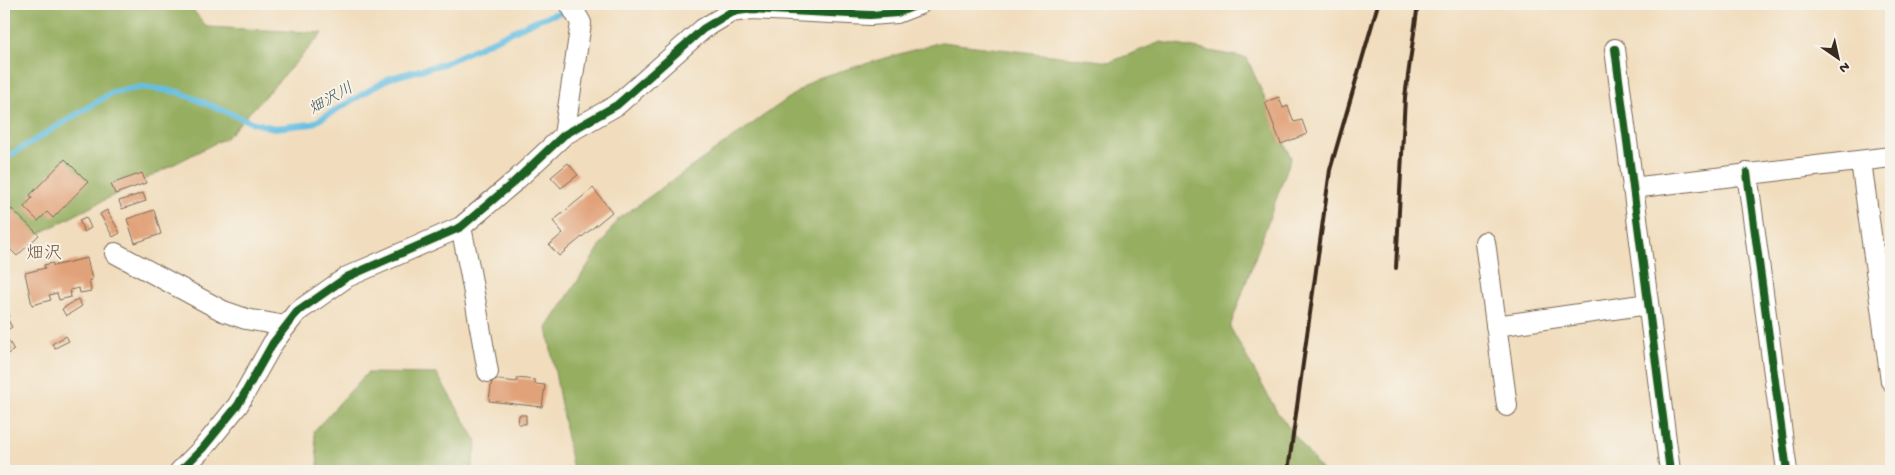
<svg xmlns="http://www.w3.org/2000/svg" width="1895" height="475" viewBox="0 0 1895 475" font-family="'Gochi Hand','Klee One',sans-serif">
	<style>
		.forest { fill: #95ae60; stroke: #686c3f }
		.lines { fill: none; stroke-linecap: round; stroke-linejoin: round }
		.stream { stroke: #65bfe3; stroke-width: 6 }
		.building { fill: #e1a279 }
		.street-casing { stroke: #7b6956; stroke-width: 22 }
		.street { stroke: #fff; stroke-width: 20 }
		.rail { stroke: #3b2a1e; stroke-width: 4 }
		.cycleway-casing { stroke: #f7f3e8; stroke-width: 11 }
		.cycleway { stroke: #1b5e20; stroke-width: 8 }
		.labels { text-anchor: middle; stroke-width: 4; stroke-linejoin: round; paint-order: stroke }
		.water-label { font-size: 16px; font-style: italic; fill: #485759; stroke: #f7f3e8 }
		.quarter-label { font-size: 18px; fill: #75543e; stroke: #f7f3e8 }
	</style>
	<rect width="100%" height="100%" fill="#f7f3e8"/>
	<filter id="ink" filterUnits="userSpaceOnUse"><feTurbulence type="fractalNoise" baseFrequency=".02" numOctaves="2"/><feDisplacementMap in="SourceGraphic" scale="10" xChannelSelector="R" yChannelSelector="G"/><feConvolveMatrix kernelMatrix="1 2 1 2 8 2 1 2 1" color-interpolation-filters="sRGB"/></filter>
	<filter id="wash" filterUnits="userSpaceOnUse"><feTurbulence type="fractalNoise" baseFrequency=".0096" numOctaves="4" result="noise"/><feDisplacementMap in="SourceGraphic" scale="20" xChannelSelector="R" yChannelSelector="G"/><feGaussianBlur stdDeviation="1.12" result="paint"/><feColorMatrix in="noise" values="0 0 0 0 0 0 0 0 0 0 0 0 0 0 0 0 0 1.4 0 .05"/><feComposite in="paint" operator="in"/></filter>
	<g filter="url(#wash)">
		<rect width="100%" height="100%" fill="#f1ddbd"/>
		<path class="forest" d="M4 4H188L207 27 323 33 227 137 21 243 4 241Z
			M941 42 1110 62 1161 42 1247 58 1291 158 1230 327 1277 412 1322 471H573L547 328 618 219 817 78Z
			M367 373 437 374 477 442 471 471H319L314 431Z"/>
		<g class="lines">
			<path class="stream" d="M4 159 113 92 143 87 178 92 251 122 274 128 312 124 390 78 443 64 539 19 588 4"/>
		</g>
		<g id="blocks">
			<path class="building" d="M398 4H414L415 5 400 10Z
				M1279 97 1283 108 1288 106 1294 122 1302 120 1307 134 1281 144 1265 102Z
				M65 159 88 182 53 218 47 212 38 221 24 207 32 198 30 195Z
				M568 163 578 175 561 188 551 177Z
				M142 173 146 183 115 194 111 184Z
				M593 188 612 212 559 256 549 245 563 233 553 221Z
				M143 193 146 201 122 209 119 201Z
				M12 209 39 235 17 256 4 243V218Z
				M107 210 120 233 113 237 100 214Z
				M154 210 161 234 135 243 127 219Z
				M86 217 91 228 84 232 79 220Z
				M87 258 92 280H89L91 291 80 293 79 288 70 290 71 297 59 300 57 293 49 295 51 300 32 305 25 273 45 268 44 265 53 263V266Z
				M78 299 82 306 66 316 62 309Z
				M4 307 9 316 7 318 12 327 4 332Z
				M66 336 69 341 55 348 52 344Z
				M7 338 14 350 4 356V340Z
				M517 378 535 380V384L545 385 542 407 489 401 492 379 517 382Z
				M519 415H526V424H518Z"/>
		</g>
	</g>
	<g filter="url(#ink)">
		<use href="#blocks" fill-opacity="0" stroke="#7b6956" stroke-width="1"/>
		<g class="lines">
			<defs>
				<path id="street" d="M1615 49 1670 471
					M564 135 581 23 570 4
					M1861 161 1891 381
					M1747 173 1787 471
					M1632 188 1891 157
					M461 227 470 271 488 372
					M1485 242 1507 406
					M115 253 223 311 246 319 286 326
					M1496 326 1648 304
					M180 471 203 448 238 405 273 343 297 312 347 277 461 227 514 182 564 135 617 105 703 29 731 12 752 9 870 15 897 13 920 4"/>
			</defs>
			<use href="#street" class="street-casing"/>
			<use href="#street" class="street"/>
			<path class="rail" d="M1396 268 1405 97 1418 4
				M1288 471 1330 170 1378 4"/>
			<defs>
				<path id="cycleway" d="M1615 49 1670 471
					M1747 173 1787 471
					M180 471 203 448 238 405 273 343 297 312 347 277 461 227 514 182 564 135 617 105 703 29 731 12 752 9 870 15 897 13 920 4"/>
			</defs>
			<use href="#cycleway" class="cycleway-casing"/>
			<use href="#cycleway" class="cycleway"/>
		</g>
	</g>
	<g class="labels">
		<g class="water-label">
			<text transform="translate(330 97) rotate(-29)" y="6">畑沢川</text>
		</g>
		<g class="quarter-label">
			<text x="44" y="258">畑沢</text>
		</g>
	</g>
	<rect width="1895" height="475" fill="none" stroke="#f7f3e8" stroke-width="20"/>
	<g transform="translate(1838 58) rotate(146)" stroke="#f7f3e8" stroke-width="4" paint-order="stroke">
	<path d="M0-4L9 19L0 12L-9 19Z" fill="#3b2a1e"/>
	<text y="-8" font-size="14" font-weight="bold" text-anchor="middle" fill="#3b2a1e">N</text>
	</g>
</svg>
